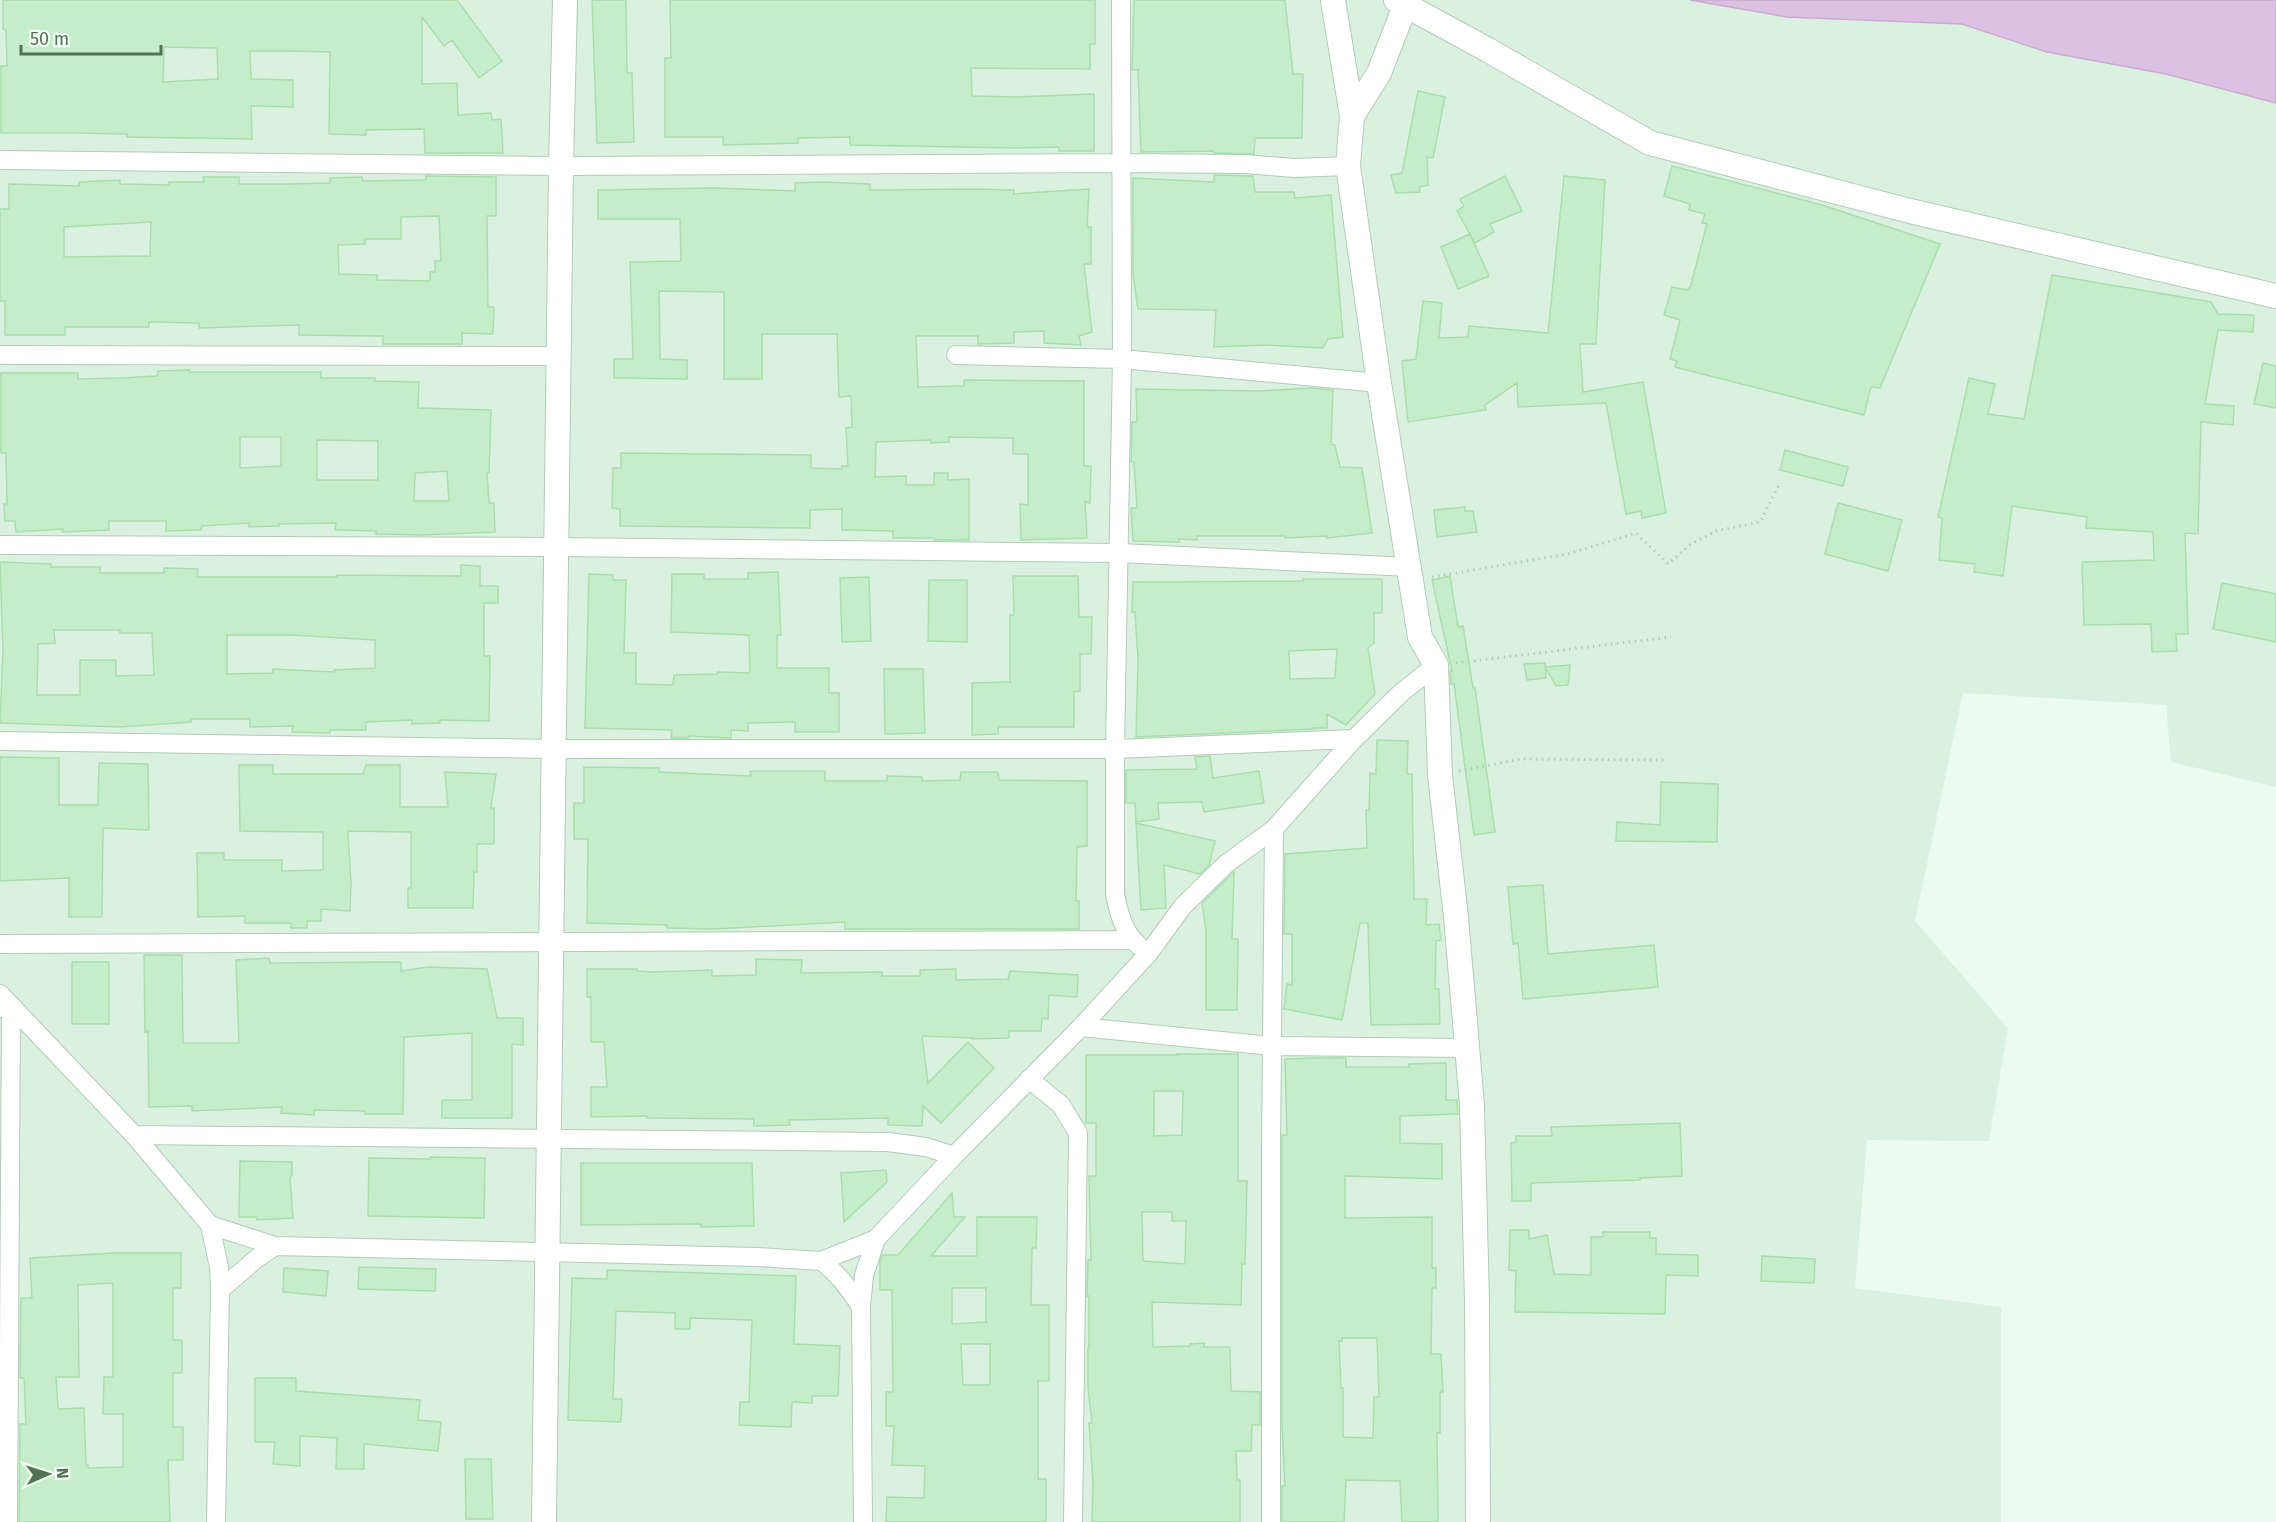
<svg xmlns="http://www.w3.org/2000/svg" width="2276" height="1522" viewBox="0 0 2276 1522" font-family="'Fira Sans',sans-serif">
	<style>
		.residential { fill: #daf1e0 }
		.water { fill: #ddc1e2; stroke: #cca9d3; stroke-width: 1.5 }
		.building { fill: #c6edc9; stroke: #a8deac; stroke-width: 1.5; fill-rule: evenodd }
		.lines { fill: none; stroke-linecap: round; stroke-linejoin: round }
		.minor-casing { stroke: #b2ccb5; stroke-width: 20 }
		.tertiary-casing { stroke: #b2ccb5; stroke-width: 26 }
		.path { stroke: #a9d2ac; stroke-width: 3; stroke-dasharray: 1.5 4.5; stroke-linecap: butt }
		.minor { stroke: #fff; stroke-width: 18 }
		.tertiary { stroke: #fff; stroke-width: 24 }
	</style>
	<rect width="100%" height="100%" fill="#ebfbf0"/>
	<path class="residential" d="M0 0H1690L1787 17 1962 24 2047 52 2166 74 2276 103V787L2171 762 2166 705 1963 693 1915 921 2008 1028 1989 1141 1867 1140 1855 1288 2001 1307V1522H0Z"/>
	<path class="water" d="M1690 0H2276V103L2166 74 2047 52 1962 24 1787 17Z"/>
	<path class="building" d="M3 0H457L502 61 479 78 452 40 444 46 422 17V84L457 83 458 115 491 113 492 120 501 119 503 153H425L424 129 366 130V135L329 134 330 52 292 51H250L251 79 293 80V107L251 106 252 139 127 137V134L76 133H1V66H7L6 30 3 29ZM164 47 217 48 218 79 163 82Z
		M592 0H626L627 73H632L634 142 597 143Z
		M670 0H1095V44H1090V69L971 68 972 96 1016 97 1094 94V151H1059V147L1017 148 850 145V137L798 138V143L723 145V137H665V58H671Z
		M1134 0H1285L1293 74H1303L1302 138H1255L1254 154 1214 153V151L1141 152 1138 70H1132Z
		M1418 91 1445 97 1433 158 1427 157 1428 185 1419 187 1420 192 1396 193 1391 175 1402 173Z
		M1672 166 1822 205 1940 244 1880 388 1871 387 1864 415 1675 367 1677 361 1670 359 1680 320 1664 315 1672 287 1688 290V288H1690L1707 224 1702 223 1705 214 1689 210 1690 204 1664 196Z
		M1214 175 1253 176 1255 192H1294L1295 198 1331 195 1343 337 1328 339 1323 348 1266 345 1214 347 1216 310 1138 309 1133 275V178L1214 182Z
		M426 176 496 177V216H487L488 307H494L493 334 462 333V344H383V336L299 335V325L199 328V323L149 322V327H65V335H5V301H0V209H9V184L79 186V182L120 180V184L169 185V182H204L203 177H239V184H286L330 183V178L362 177 363 181 423 180 426 179ZM439 216 441 261H435V272H430V281L377 280V275L339 274 338 245 365 244V239H401V217ZM151 222 150 256 64 257V227Z
		M1505 176 1522 211 1490 224 1494 232 1475 243 1457 211 1464 206 1460 199Z
		M1564 176 1605 180 1596 344H1580L1583 392 1643 382 1666 513 1642 518 1641 511 1626 514 1606 403 1518 407 1517 383 1485 405 1486 410 1408 422 1402 361 1416 359 1423 301 1442 303 1439 338 1468 337 1469 326 1548 333Z
		M823 182 870 184V190L974 189 1014 190V194L1089 189 1087 227H1091V264H1084L1092 332 1079 336 1081 345 1044 343V331L1014 332V343L978 344V336H916L918 387 964 386V380L1084 381V466H1091L1090 503 1085 502 1087 538 1021 540 1020 504 1028 505V454H1013V438L949 437V442L931 443V440L876 442 875 477 906 476V485H934V473H948V480L969 479V540H934V538H893V531L842 530V509L810 510V528L620 526V509L612 508 613 468H621V453L811 455V468L842 469V466H848L846 428 852 427 851 396 839 397 837 334H762V379H724V292L659 291 660 359 687 360V379L614 378V359H633L630 262 681 261 680 219H598V190L713 188 795 191V183Z
		M1470 234 1489 276 1458 289 1441 247Z
		M2052 275 2211 302 2218 314 2254 315 2253 332 2218 330 2205 404 2234 406 2233 425 2201 422 2198 534 2185 533 2188 634H2176L2177 651 2152 652 2151 624 2084 625 2082 562 2154 560 2153 532 2086 528 2087 517 2012 506 2003 576 1974 572 1975 564 1939 560 1942 518 1938 517 1969 378 1995 384 1988 414 2024 419Z
		M2263 363 2276 366V408L2254 404Z
		M190 370V372H321V378H375V381L419 382 418 408 491 410 489 472 487 473 489 503H494L495 532 423 535 376 534V531L335 530 336 523 279 524V526L249 527V523L202 526 201 530 166 531V521H109V530L62 532 63 529 16 532 15 521H5L4 504H7L6 453H1V373H78V379L121 378 157 376 158 371ZM240 437H281V466L240 468ZM317 440 378 441V480H317ZM447 471 449 501H414L415 473Z
		M1313 388 1333 390 1331 444 1335 445 1340 467 1362 468 1372 533 1327 538V536L1285 538V536H1197V540L1178 539 1179 542 1133 541 1131 508H1137L1134 462H1131L1132 422H1137L1136 389 1258 391Z
		M1785 450 1848 467 1843 486 1780 470Z
		M1838 503 1902 520 1888 571 1825 554Z
		M1465 507V511H1473L1477 532 1437 537 1434 510Z
		M0 562 51 564V567H100V573H164V568L198 569 197 577H337V575L461 576V565L480 566V586H498V603H484V656H490L489 721 440 720V723L412 724V720L366 722V730H330V733L292 732 293 726 250 727V719H191V722L120 727 0 723 3 651ZM54 630H120V633H152L154 675 116 676V660H80V695H37L38 644 55 643ZM227 635H292L375 640V668L334 670V672L273 669V673L227 674Z
		M778 572 781 635H777V668H829V693H839V732H795V722L748 723V731L731 730V738L688 736V738H671L672 730 585 728 589 574 613 575V580H626L624 653H636V684L673 685 674 675 717 674 718 672 750 673 749 635 671 632 672 574H704V579H748V573Z
		M1013 576H1078L1079 617H1092L1091 654H1080V691L1074 692V727H998V734L972 735V683L1010 682V615H1014Z
		M1450 576 1458 627 1463 626 1473 688H1475L1495 832 1474 835 1454 684H1451L1450 671H1452L1432 580Z
		M869 577 871 641 842 642 840 578Z
		M1303 579H1382V613H1374V643L1368 648 1375 694 1346 725 1327 714V728H1314V729L1136 737 1138 659 1135 612H1132L1133 582 1303 581ZM1337 649 1335 678 1290 679 1289 651Z
		M929 580H967V642L928 641Z
		M2222 583 2276 594V642L2213 629Z
		M1545 663 1546 678 1527 680 1524 664Z
		M1570 665 1568 685 1556 686 1545 667Z
		M884 669H923L925 733 885 734Z
		M1377 740 1408 741 1407 774H1412L1414 899H1427L1426 925 1439 924 1441 940 1436 941 1435 989H1439L1440 1024 1371 1025 1368 923H1360L1342 1020 1284 1009 1287 984 1292 985V934H1284L1285 854 1367 848 1366 810H1369L1370 773 1376 774Z
		M1210 756 1213 778 1259 771 1264 803 1204 812 1202 802 1158 803 1159 819 1136 822 1135 803H1126V770L1197 769 1195 757Z
		M0 757 59 758V805H98L99 763 148 764 149 830 103 828 102 917H69V878L0 881Z
		M239 765H273V774H363L366 765H400V807H448L445 772 496 774 491 808H494V844H477V872H474L473 908H408V888H411V832L348 831 351 883 350 911 321 909V921H307V928H291V923H245V916L198 917 197 853H224V860H282V871L323 870V832L240 831Z
		M584 767 659 768V772L751 776 750 771H825V781H887V776L922 777V781L960 780 961 772H998L999 780 1087 781V846L1077 847 1076 901H1079V929H845V922L714 929 667 928V925L587 923 588 839H574V803H584Z
		M1661 782 1718 784 1717 842 1616 841 1617 822 1660 825Z
		M1136 823 1215 841 1209 865 1200 874 1164 865 1166 908 1141 910Z
		M1234 872 1232 939H1238L1237 1010H1206V930L1202 903Z
		M1543 885 1548 954 1654 945 1658 987 1523 999 1518 943 1513 944 1508 887Z
		M144 955H182L183 1043H239L236 960 269 958 270 963 401 962V971L429 967 487 969 497 1018H523V1045L512 1044V1118H442V1100H472V1033L404 1037 403 1114H365V1111L314 1110V1115L281 1113 282 1107 192 1111V1106L149 1107 148 1031 145 1032Z
		M756 959 802 960 801 973 882 972V976H920V970L956 969V980L1008 979 1010 971 1078 975 1077 997 1049 995 1048 1019 1042 1018 1041 1031H1009V1038L972 1039 973 1038 922 1036 928 1083 968 1042 994 1068 941 1123 923 1106 922 1126 888 1125V1118L789 1120 790 1125 754 1126V1119L647 1118V1116L591 1117V1087H607L604 1042H591V997H587V969H637V971L653 972 712 970V976L756 975Z
		M72 962H109V1024H72Z
		M1177 1054H1238V1181H1247L1245 1264H1242L1241 1305 1152 1302 1153 1347 1190 1346V1344L1204 1343V1347H1230L1231 1391 1260 1392V1425H1252L1251 1451H1236L1237 1480H1240V1522H1092L1093 1483 1089 1423H1092L1088 1388V1348H1089V1296H1087L1088 1260H1091L1089 1176H1096V1123H1086V1055H1177ZM1154 1091H1183L1182 1135 1154 1136ZM1142 1212H1172V1221H1186L1185 1264 1143 1261Z
		M1315 1058H1346V1067H1409V1064L1446 1063V1100H1457L1458 1114 1400 1116V1143L1442 1144V1179L1345 1176V1218L1432 1217V1268H1436V1288H1432L1431 1354H1441L1443 1392H1440V1433H1437L1438 1522H1402L1400 1481 1346 1480 1344 1522H1282V1486H1285L1282 1426V1135H1287L1285 1059ZM1342 1338H1377L1379 1397H1374L1373 1438 1343 1437V1388H1341L1339 1341H1342Z
		M1680 1123 1682 1176 1640 1178V1180L1531 1183V1201H1512L1511 1143 1516 1142V1136H1552L1551 1127Z
		M430 1157 485 1158 484 1218 368 1216 369 1158 430 1159Z
		M240 1161 292 1162V1175L290 1178 293 1218 257 1220 256 1217H239Z
		M581 1163H752L754 1226 701 1227V1224L581 1225Z
		M886 1170 887 1182 844 1222 841 1173Z
		M952 1193 954 1217H965L931 1256H977V1217H1037L1036 1248H1032L1031 1305H1049V1381H1038V1479H1046V1522H886L887 1497 924 1498 925 1466 892 1465 894 1426H886V1392H893L892 1290H880V1261L882 1255H898ZM952 1288H986V1322L952 1324ZM961 1344H990V1385H963Z
		M1510 1230H1529V1239L1547 1235 1554 1274 1591 1275V1237H1603V1232H1650V1238H1656V1254L1698 1255V1276L1666 1275 1665 1314 1515 1312 1516 1271 1509 1270Z
		M113 1253H181V1288H173V1340H182V1373H173V1427H183V1460H168L170 1522H19L20 1424H26L24 1378H20L21 1298H32L30 1258ZM113 1283V1377H104L103 1414H123V1467L88 1468V1465H86L84 1408 58 1409 56 1377H79L78 1285Z
		M1762 1256 1815 1259 1814 1283 1761 1281Z
		M359 1267 436 1269 435 1291 358 1289Z
		M284 1268 328 1271 326 1296 283 1292Z
		M607 1270 796 1276 794 1344 840 1346 838 1396H812V1403L792 1402 791 1427 739 1425 740 1402H749L752 1320 690 1318V1329H675V1313L616 1311 613 1399H622L621 1422 568 1420 572 1278 607 1279Z
		M255 1378H296V1391L420 1400 418 1420 441 1422 438 1451 364 1444V1469H336L337 1438 300 1436V1466L273 1464 275 1442H255Z
		M465 1459H491L493 1519H466Z"/>
	<g class="lines">
		<defs>
			<path id="minor" d="M1121 0 1122 359 1115 749V894C1119 914 1124 933 1139 946
				M0 160 561 166 1121 163 1244 164 1294 168 1348 166
				M0 355 559 356
				M956 355 1122 359 1379 383
				M0 545 557 547 1120 553 1410 567
				M0 741 554 749H1115L1354 739
				M0 944 1132 940
				M0 994 134 1135 210 1225 219 1267 220 1290
				M0 1008H11L8 1522
				M1081 1027 1272 1046 1467 1048
				M1029 1079 1061 1105 1078 1133 1073 1522
				M134 1135 888 1142 926 1147 954 1156
				M210 1225 275 1246
				M821 1261C838 1273 850 1290 861 1307
				M216 1522 220 1290 256 1259 275 1246 757 1257 821 1261 876 1239
				M863 1522 861 1307 864 1275 876 1239 954 1156 1081 1027 1148 954 1183 906 1226 864 1274 829 1354 739 1401 693 1436 665
				M1271 1522V1149L1274 829"/>
			<path id="tertiary" d="M1333 0 1352 116 1348 166 1379 383 1420 637 1436 665 1440 775 1456 917 1472 1105 1477 1301 1478 1522
				M1396 0 1488 50 1650 143 1910 211 2276 296
				M1352 116 1379 73 1405 6
				M544 1522 561 166 565 0"/>
		</defs>
		<use href="#minor" class="minor-casing"/>
		<use href="#tertiary" class="tertiary-casing"/>
		<path class="path" d="M1432 577 1568 554 1636 533 1668 564 1691 544 1716 531 1760 522 1779 485
			M1456 663 1671 637
			M1459 771 1521 759 1665 760"/>
		<use href="#minor" class="minor"/>
		<use href="#tertiary" class="tertiary"/>
	</g>
	<g transform="translate(48 1474) rotate(87)" stroke="#f2fdf5" stroke-width="4.5" paint-order="stroke">
	<path d="M0-4.5L10 22L0 15L-10 22Z" fill="#517352"/>
	<text y="-9" font-size="16" font-weight="bold" text-anchor="middle" fill="#517352">N</text>
	</g>
	<path d="M21 45v9h140v-9" fill="none" stroke="#517352" stroke-width="3"/>
	<text x="30" y="45" font-size="18" fill="#517352" stroke="#f2fdf5" stroke-width="4.5" paint-order="stroke">50 m</text>
</svg>
